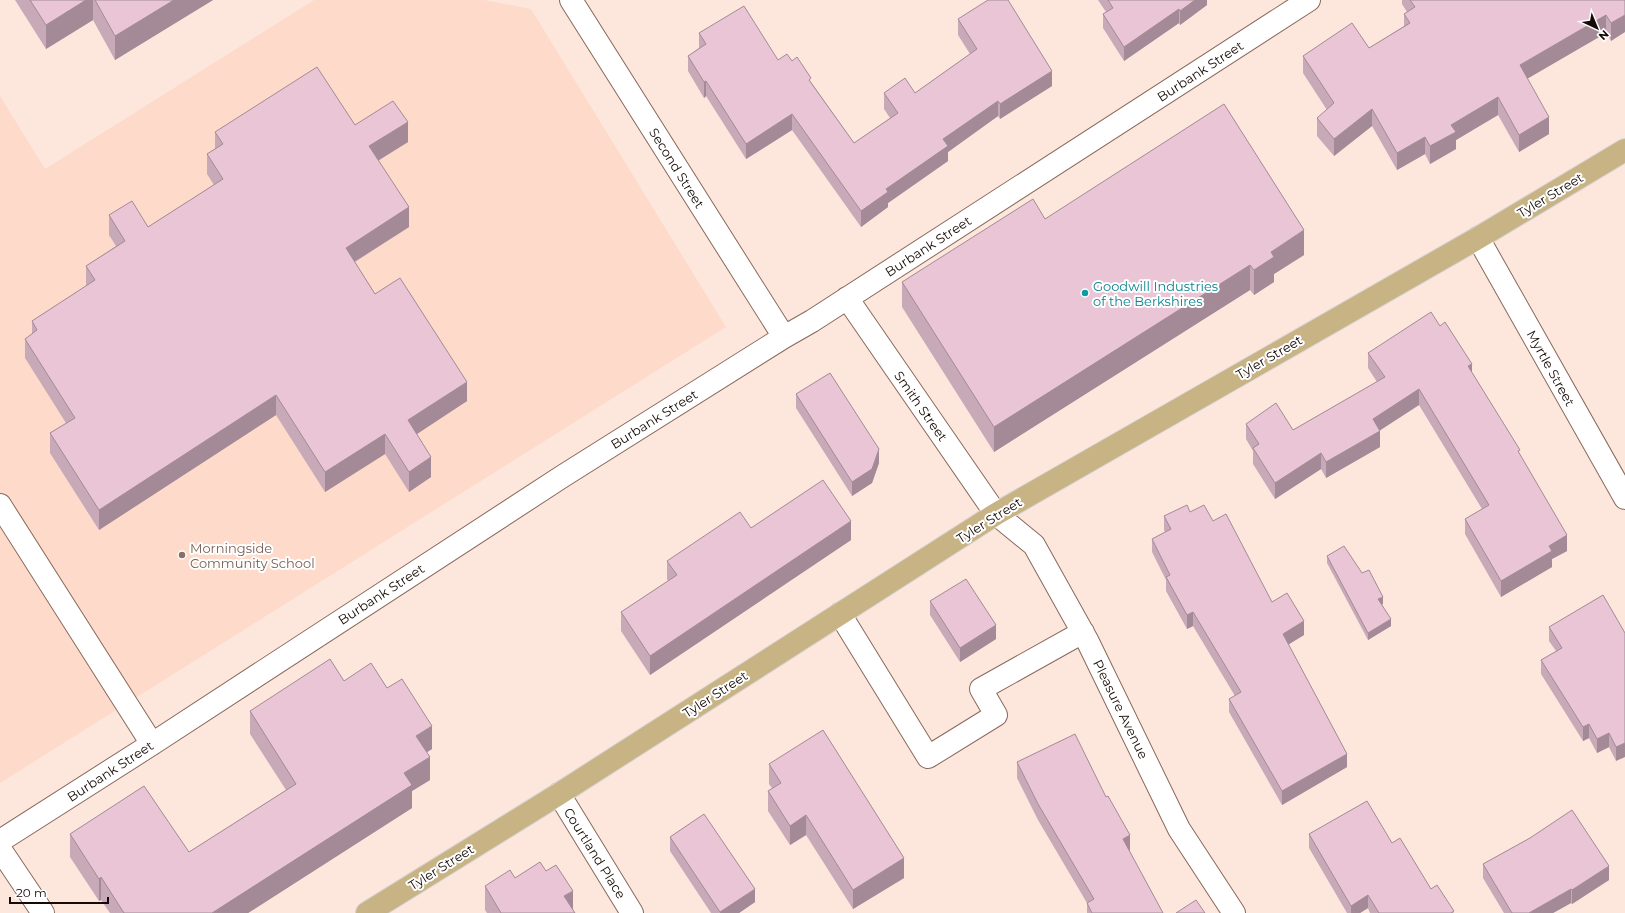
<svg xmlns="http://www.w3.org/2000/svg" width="1625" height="913" viewBox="0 0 1625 913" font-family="Montserrat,sans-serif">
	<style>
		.built { fill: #fddaca }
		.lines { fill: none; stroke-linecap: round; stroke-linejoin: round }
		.minor-casing { stroke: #88695a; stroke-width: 24 }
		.major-casing { stroke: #d5d3d2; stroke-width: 24 }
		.minor { stroke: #fff; stroke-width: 22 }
		.major { stroke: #c8b385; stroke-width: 22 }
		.wall { fill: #c8a9b8 }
		.shaded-wall { fill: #a38a96 }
		.building { fill: #e9c5d6; stroke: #a38a96 }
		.culture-dot { fill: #0f9aa8; stroke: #fff; stroke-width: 1.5 }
		.education-dot { fill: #8d6e63; stroke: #fff; stroke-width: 1.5 }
		.labels { text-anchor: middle; stroke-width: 4; stroke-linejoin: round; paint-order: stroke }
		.street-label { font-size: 13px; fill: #150a05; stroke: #fff }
		.culture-label { font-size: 13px; fill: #0d838f; stroke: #fff; text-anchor: start }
		.education-label { font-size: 13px; fill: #785e54; stroke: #fff; text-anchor: start }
	</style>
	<rect width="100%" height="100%" fill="#fde7dd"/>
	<path class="built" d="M314 0H484L531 9 726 327 0 783V96L45 169Z"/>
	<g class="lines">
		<defs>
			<path id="minor" d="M571 0 784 337
				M1478 238 1625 498
				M847 298 996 514 1034 545 1087 640 1179 829 1234 913
				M0 505 152 744
				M840 614 928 757 996 715 981 689 1083 632
				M559 794 632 913
				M0 841 152 744 563 476 784 337 812 321 1309 0
				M0 849 43 913"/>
			<path id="major" d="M367 913 559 794 996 514 1478 238 1625 150"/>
		</defs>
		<use href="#minor" class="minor-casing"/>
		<use href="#major" class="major-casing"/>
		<use href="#minor" class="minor"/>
		<use href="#major" class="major"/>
	</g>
	<path class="wall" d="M15 0H213L115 60 93 20 46 49Z
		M1098 0H1207V5L1180 25 1179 23 1124 61 1103 28V14L1106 12Z
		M1402 0H1625L1611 41 1606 33 1527 78 1549 134 1519 152 1498 115 1456 140V149L1430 164 1425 154 1397 170 1372 126 1334 156 1317 136V118L1327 110 1303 73V56L1369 48 1404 26V14L1407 12 1402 4Z
		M958 19 1052 86 1000 119 998 116 948 152V161L888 203V207L861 227 792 130 746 159 706 96 704 98 688 71V56L699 48V33L778 60 792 61 811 82 854 143 890 118 884 109V93H915L970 54 958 35Z
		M355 125 408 142 378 161 409 227 355 262 375 294 467 401 416 434 431 477 409 492 385 454 325 492 276 415 99 530 50 453V433L66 423 25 358V339L32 334V321L86 286V266L116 246 109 235V215L148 227 214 185 207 174V154L215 149V132Z
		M1045 219 1304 255 1274 274V282L1254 295 1250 290 994 452 902 307V282Z
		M1440 326 1472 373 1520 455 1567 551 1552 559V567L1501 597 1465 534V519L1482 509 1419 405 1379 430 1380 447 1326 478 1321 469 1275 499 1253 464V451L1246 439V424L1293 430 1377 382 1368 368V353Z
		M796 394 879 463 872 483 852 496 796 408Z
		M1190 512 1213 521 1272 602 1304 635 1288 644 1347 767 1282 805 1229 712V699L1235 696 1193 626 1187 629 1166 591V580L1152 552V539L1165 532 1164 530V516Z
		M751 528 851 540 650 675 621 631V612L668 581 667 579V561Z
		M1327 556 1362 573 1383 604H1382L1391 626 1368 640 1327 563Z
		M930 601 996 639 960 662 930 615Z
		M1549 627 1625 633 1616 761 1609 747 1597 753 1589 738 1583 741 1541 674V660L1556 651 1549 641Z
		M344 681 387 688 432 749 427 752 430 780 412 791V808L248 913H110L101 900 99 901 70 857V834L189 852 286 790 250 734V711Z
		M1017 762 1130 851H1129L1163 913H1087V903L1038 820 1017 778Z
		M769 764 904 878 853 909 806 835 790 845 768 811V791L772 788 769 784Z
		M1309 834 1392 843 1431 889 1454 913H1370L1368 908 1360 913H1347L1309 848Z
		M670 837 755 902 739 913H711L670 851Z
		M1530 838 1609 880 1572 904 1571 903 1553 913H1504L1483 878V864Z
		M515 878 573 910 575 913H487L485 910V886Z"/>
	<path class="shaded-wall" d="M86 0H93V20L46 49V25Z
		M174 0H213L115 60V36Z
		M1195 0H1207V5L1180 25V11Z
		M1179 9V23L1124 61V47Z
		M1606 15V33L1520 83V65Z
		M1625 15V32L1611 41V23Z
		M1052 71V86L1000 119V104Z
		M706 81V96L704 98V82Z
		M1498 97V115L1456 140V149L1430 164V146L1451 125Z
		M998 101V116L948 152V161L888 203V207L861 227V211L943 139Z
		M1372 109V126L1334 156V139Z
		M792 114V130L746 159V144Z
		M1549 117V134L1519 152V135Z
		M408 122V142L369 166V146Z
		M1425 137V154L1397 170V153Z
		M409 207V227L346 267V248Z
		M1304 230V255L1274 274V282L1254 295V270L1271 252Z
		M1250 265V290L994 452V427Z
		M1472 364V379L1468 366Z
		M467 382V401L408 440V420Z
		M1419 389V405L1373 435V419Z
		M276 395V415L99 530V510Z
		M1380 431V447L1326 478V462Z
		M385 434V454L325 492V472Z
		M879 449V463L872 483 852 496V482Z
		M1321 453V469L1275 499V483Z
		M431 457V477L409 492V472Z
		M851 521V540L650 675V656Z
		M1567 535V551L1552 559V567L1501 597V581L1549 546Z
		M1383 597V604L1378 606V599Z
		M1193 612V626L1187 629V615Z
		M1391 619V626L1368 640V633Z
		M1304 621V635L1283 648V634Z
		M996 625V639L960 662V648Z
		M1589 724V738L1583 741V727Z
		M432 726V749L416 759V736Z
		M1609 733V747L1597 753V739Z
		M1625 743V757L1616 761V747Z
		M1347 754V767L1282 805V791Z
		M430 757V780L412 791V808L248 913H212L404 773Z
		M806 815V835L790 845V826Z
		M1130 835V851L1123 855V839Z
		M904 858V878L853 909V890Z
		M1609 866V880L1572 904V890Z
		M101 877V900L99 901V879Z
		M755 889V902L739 913H720V912Z
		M1571 889V903L1553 913H1529Z
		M573 891V913L564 896Z
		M1368 895V908L1360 913H1351V906Z"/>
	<path class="building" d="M30 0H86L46 25Z
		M95 0H174L115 36Z
		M988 0H1008L1052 71 1000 104 998 101 943 139 948 146 886 189 888 192 861 211 792 114 746 144 706 81 704 82 688 56 706 44 699 33 744 6 778 60 787 54 792 61 797 57 811 78 809 80 854 143 898 113 884 93 905 78 915 93 977 49 958 19Z
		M1108 0H1195L1180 11 1179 9 1124 47 1103 14 1113 8Z
		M1410 0H1625V15L1611 23 1606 15 1520 65 1549 117 1519 135 1498 97 1451 125 1456 132 1430 146 1425 137 1397 153 1372 109 1334 139 1317 118 1334 103 1303 56 1352 23 1369 48 1410 23 1404 14 1415 7Z
		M317 67 355 125 393 101 408 122 369 146 409 207 346 248 375 294 400 278 467 382 408 420 431 457 409 472 385 434 325 472 276 395 99 510 50 433 75 418 25 339 37 330 32 321 95 280 86 266 125 241 109 215 132 201 148 227 223 179 207 154 223 144 215 132Z
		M1224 104 1304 230 1271 252 1274 257 1254 270 1250 265 994 427 902 282 1033 199 1045 219Z
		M1431 312 1440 326 1445 322 1472 364 1468 366 1520 450 1518 451 1567 535 1549 546 1552 551 1501 581 1465 519 1489 505 1419 389 1373 419 1380 431 1326 462 1321 453 1275 483 1253 448 1259 444 1246 424 1276 403 1293 430 1385 377 1368 353Z
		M830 373 879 449 872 469 852 482 796 394Z
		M823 480 851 521 650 656 621 612 677 575 667 561 740 512 751 528Z
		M1187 505 1190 512 1204 505 1213 521 1226 514 1272 602 1287 593 1304 621 1283 634 1347 754 1282 791 1229 699 1241 692 1193 612 1187 615 1166 577 1170 575 1152 539 1171 529 1164 516Z
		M1344 546 1362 573 1369 570 1383 597 1378 599 1391 619 1368 633 1327 556Z
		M966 579 996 625 960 648 930 601Z
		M1603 595 1625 633V743L1616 747 1609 733 1597 739 1589 724 1583 727 1541 660 1562 648 1549 627Z
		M330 659 344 681 371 663 387 688 402 679 432 726 416 736 430 757 404 773 412 785 212 913H124L101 877 99 879 70 834 144 786 189 852 296 784 250 711Z
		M823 730 904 858 853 890 806 815 790 826 768 791 781 783 769 764Z
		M1075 734 1106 797 1108 796 1130 835 1123 839 1163 913H1092L1087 903 1094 899 1038 804 1017 762Z
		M1367 801 1392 843 1400 838 1431 889 1437 885 1454 911 1451 913H1379L1368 895 1351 906 1309 834Z
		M1572 810 1609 866 1572 890 1571 889 1529 913H1512L1483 864 1530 838Z
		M704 814 755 889 720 912 670 837Z
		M540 862 546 871 556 865 573 891 564 896 575 913H501L485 886 510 870 515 878Z
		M1196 900 1205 913H1176Z"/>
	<circle class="culture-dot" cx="1085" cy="293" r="4"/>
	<circle class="education-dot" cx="182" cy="555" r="4"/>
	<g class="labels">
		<g class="street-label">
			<text transform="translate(1200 71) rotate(-33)" y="5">Burbank Street</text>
			<text transform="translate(677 168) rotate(58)" y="5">Second Street</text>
			<text transform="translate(1550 195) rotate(-31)" y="5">Tyler Street</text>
			<text transform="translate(928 246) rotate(-33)" y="5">Burbank Street</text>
			<text transform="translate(1269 357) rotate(-30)" y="5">Tyler Street</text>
			<text transform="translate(1551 368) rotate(61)" y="5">Myrtle Street</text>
			<text transform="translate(921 406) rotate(55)" y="5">Smith Street</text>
			<text transform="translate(654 419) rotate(-32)" y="5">Burbank Street</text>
			<text transform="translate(989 520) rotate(-32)" y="5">Tyler Street</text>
			<text transform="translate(381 594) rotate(-33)" y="5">Burbank Street</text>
			<text transform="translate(715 694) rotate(-33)" y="5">Tyler Street</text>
			<text transform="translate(1121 709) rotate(64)" y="5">Pleasure Avenue</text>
			<text transform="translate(110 771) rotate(-33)" y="5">Burbank Street</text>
			<text transform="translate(595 853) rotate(58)" y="5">Courtland Place</text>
			<text transform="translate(441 867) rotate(-32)" y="5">Tyler Street</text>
		</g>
		<g class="culture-label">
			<text x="1093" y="291">Goodwill Industries<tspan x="1093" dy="15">of the Berkshires</tspan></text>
		</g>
		<g class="education-label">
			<text x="190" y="553">Morningside<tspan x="190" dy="15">Community School</tspan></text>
		</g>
	</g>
	<g transform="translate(1597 28) rotate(136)" stroke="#ffffff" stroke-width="3" paint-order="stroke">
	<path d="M0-3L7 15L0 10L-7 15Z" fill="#150a05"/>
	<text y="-6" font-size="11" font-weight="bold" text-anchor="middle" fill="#150a05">N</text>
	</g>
	<path d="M10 897v6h98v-6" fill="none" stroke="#150a05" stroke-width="2"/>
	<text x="16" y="897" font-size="12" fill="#150a05" stroke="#ffffff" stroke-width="3" paint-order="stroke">20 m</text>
</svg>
